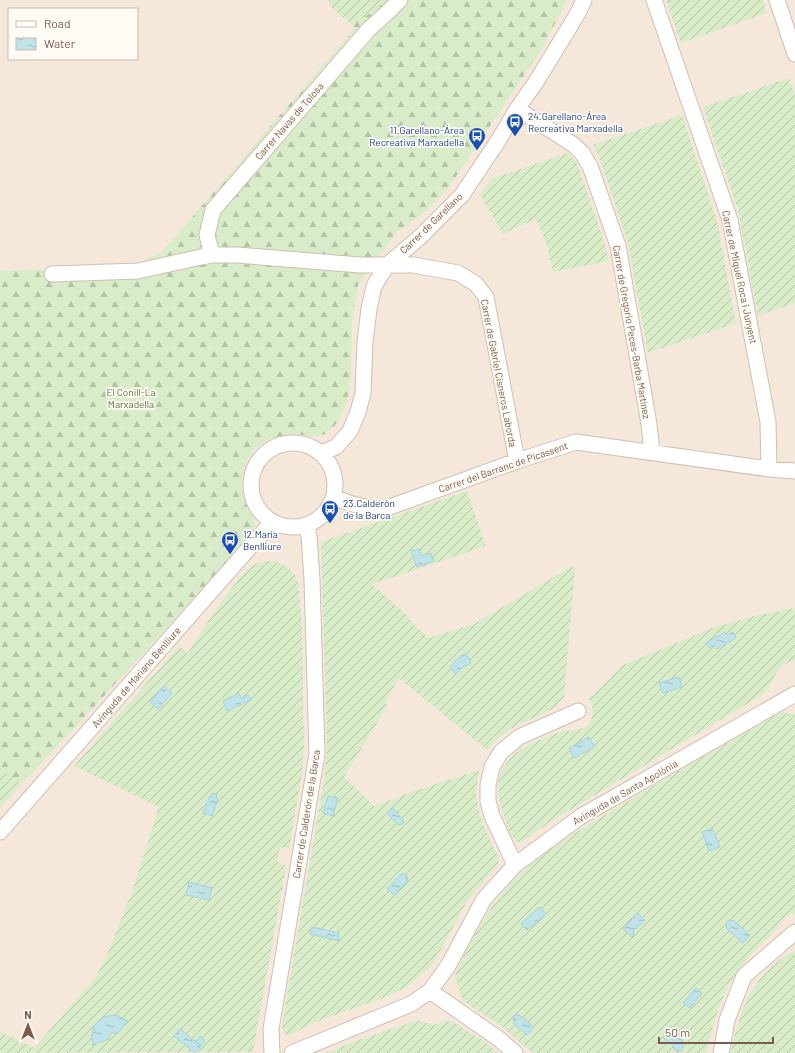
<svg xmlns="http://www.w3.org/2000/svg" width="795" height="1053" viewBox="0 0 795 1053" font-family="Barlow,sans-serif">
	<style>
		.residential { fill: #f5e8da; fill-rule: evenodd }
		.forest { fill: url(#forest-firs) }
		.garden { fill: url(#garden-furrows) }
		.water { fill: url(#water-ripples); stroke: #a5d3da }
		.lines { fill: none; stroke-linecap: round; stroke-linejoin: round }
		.street-casing { stroke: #d1beb0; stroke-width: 17 }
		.street { stroke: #fff; stroke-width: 15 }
		.labels { text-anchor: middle; stroke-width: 3.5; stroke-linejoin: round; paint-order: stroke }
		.transit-label { font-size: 10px; fill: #164399; stroke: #fffaf3; text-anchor: start }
		.street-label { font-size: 10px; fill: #7a5c4d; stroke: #fffaf3 }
		.park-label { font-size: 10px; fill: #537a41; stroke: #fffaf3 }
	</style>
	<defs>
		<pattern id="forest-firs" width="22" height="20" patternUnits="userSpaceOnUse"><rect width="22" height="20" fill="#d8ecc9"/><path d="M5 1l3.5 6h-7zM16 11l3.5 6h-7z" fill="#b4c2a5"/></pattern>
		<pattern id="garden-furrows" width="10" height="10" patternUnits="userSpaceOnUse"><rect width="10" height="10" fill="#d8ecc9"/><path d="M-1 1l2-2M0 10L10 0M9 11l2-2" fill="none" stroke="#b4c2a5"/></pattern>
		<pattern id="water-ripples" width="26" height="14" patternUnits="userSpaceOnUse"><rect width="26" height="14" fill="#bfe3e8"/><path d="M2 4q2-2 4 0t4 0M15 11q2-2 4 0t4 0" fill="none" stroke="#a0bbbe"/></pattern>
	</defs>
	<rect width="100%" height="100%" fill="#fdf6ec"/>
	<path class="residential" d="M0 0H795V1053H0ZM9 9H137V59H9Z"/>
	<path class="forest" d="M387 0H567L543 47 449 187 426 211 396 233 358 285 352 322 351 381 347 403 337 423 326 434 312 437 298 434 284 435 267 440 254 449 245 464 242 481 243 495 247 507 253 516 255 525 254 531 154 642 22 784 0 769V271L135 266 163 251 355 28 351 24Z"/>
	<path class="garden" d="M329 0H387L371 13 351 24 330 6Z
		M666 0H763L767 13 681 43Z
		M789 78 795 95V303L758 316 738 210 703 107Z
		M682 115 717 221 736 323 648 353 628 243 600 159 593 145Z
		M568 153 577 163 602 235 609 261 553 272 547 245 536 219 503 234 480 195 491 179Z
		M467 491 486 546 372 584 410 618V621L429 638 474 624 572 566 575 568 564 697 553 709 510 729 493 743 487 750 399 678 385 703 388 705 344 777 374 806 409 793 479 770 476 793 480 815 487 834 499 858 498 864 466 903 433 964 408 986 389 996 323 1019 289 1035 283 1033 282 1025 325 774 327 749 321 542Z
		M266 561H275L287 567 294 573 298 582 302 626 304 746 302 774 289 849 280 847 277 861 286 866 253 1052 0 1053V1031L34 1048 96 977 109 950 133 889 159 807 74 766 179 646 188 653 212 615 238 580 250 567 258 563Z
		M795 608V661C776 663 777 676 768 688 767 691 764 693 762 695L555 819 520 843C510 840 507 824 504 815 489 777 504 755 539 740 546 738 553 734 559 732 567 730 576 731 583 728 595 723 594 707 589 698L623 665 715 627 754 616Z
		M782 712 795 714V914C782 915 779 927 771 935 763 944 754 950 747 959 724 985 714 1019 706 1053H533L501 1026 463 1001 455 978 456 972C472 939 488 907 514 880 544 849 583 828 620 806 674 773 728 742 782 712Z
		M0 769 22 784 0 808Z
		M795 951V1053H730C739 1019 746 988 775 964 781 959 787 953 795 951Z
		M415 1021H420L433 1025 447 1021 453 1022 484 1041 498 1053H326L353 1042Z"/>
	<path class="water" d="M419 549 422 556 431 553 434 561 417 567 411 551Z
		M725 632 727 635 733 632 736 638 717 649 714 645 709 648 706 643Z
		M466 653 471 663 463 667 456 674 450 667 457 659Z
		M679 677 682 687 663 693 659 683Z
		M164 686 172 693 158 709 150 702Z
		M239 693 241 698 248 695 251 700 227 711 223 701Z
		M589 737 594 747 574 758 569 748Z
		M213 793 217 795 216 798 218 799 212 816 203 813 210 796H212Z
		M328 796 338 798 333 816 323 813Z
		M393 808 404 822 400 825 397 824 387 813Z
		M712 828 720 847 709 851 702 832Z
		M401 874H406L408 880 395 895 387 889Z
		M189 882 212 888 209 900 186 895Z
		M540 907 546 914 527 930 521 923Z
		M637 913 645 920 637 928 634 929 633 932 634 934 632 937 623 929Z
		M729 920 732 921 733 920 750 935 743 943 726 928 727 927 726 924Z
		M312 927 339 933 338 938 340 939V941L310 934Z
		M696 988 702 993 690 1008 683 1003Z
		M116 1015 128 1021 117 1034 111 1032 109 1036V1039L93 1045C89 1027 97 1016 116 1015Z
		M515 1015H519L534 1027 527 1035 513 1023 514 1022 513 1019Z
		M672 1027C680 1032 683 1039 683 1048L681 1051 675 1050 672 1044 665 1040C663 1033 664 1029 672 1027Z
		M180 1029 200 1045 196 1041 200 1036 205 1041 195 1053 174 1036Z"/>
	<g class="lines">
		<defs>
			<path id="street" d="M654 0 730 220 768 422 769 469
				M777 0 795 54
				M517 109 574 145 582 153 590 166 618 246 648 418 651 441 650 452
				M212 255 207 235 213 210 369 29 390 10 400 0
				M52 274 138 271 201 257 212 255H237L360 265H413L458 273 476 284 486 297 517 461
				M251 485a42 42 0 1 1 84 0a42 42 0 1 1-84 0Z
				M321 453 336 447 350 431 358 412 363 393 365 342 369 309 374 286 387 265 419 238 462 195 498 141 517 109 536 82 578 13 584 0
				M334 497C352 505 365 508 384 509L517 461 576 442 769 469 795 471
				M0 832 272 522
				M515 865 492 816 488 801V785L492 767 501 752 519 737 578 711
				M430 991 499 1039 515 1053
				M272 1053 271 1029 317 754 312 579 309 536 306 526
				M292 1053 411 1004 430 991 448 966 484 899 515 865 580 817 795 694
				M721 1053 727 1020 744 976 795 932"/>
		</defs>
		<use href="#street" class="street-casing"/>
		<use href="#street" class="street"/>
	</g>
	<defs>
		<symbol id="bus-pin" viewBox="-11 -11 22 30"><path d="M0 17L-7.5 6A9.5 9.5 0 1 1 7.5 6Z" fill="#1a4fb4" stroke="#fffaf3"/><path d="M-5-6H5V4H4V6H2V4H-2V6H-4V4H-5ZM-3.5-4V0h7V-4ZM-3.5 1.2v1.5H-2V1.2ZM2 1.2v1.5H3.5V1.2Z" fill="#fff"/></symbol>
	</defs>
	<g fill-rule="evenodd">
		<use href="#bus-pin" x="505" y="112" width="20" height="27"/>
		<use href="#bus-pin" x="467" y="126" width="20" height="27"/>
		<use href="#bus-pin" x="320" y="499" width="20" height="27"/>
		<use href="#bus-pin" x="220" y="530" width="20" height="27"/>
	</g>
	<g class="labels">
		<g class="transit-label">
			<text x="528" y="120">24.Garellano-Área<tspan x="528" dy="12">Recreativa Marxadella</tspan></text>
			<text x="464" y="134" text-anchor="end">11.Garellano-Área<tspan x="464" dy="12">Recreativa Marxadella</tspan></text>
			<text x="343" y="507">23.Calderón<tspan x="343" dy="12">de la Barca</tspan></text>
			<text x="243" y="538">12.María<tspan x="243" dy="12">Benlliure</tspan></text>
		</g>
		<g class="street-label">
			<text transform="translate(289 121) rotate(-49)" y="4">Carrer Navas de Tolosa</text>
			<text transform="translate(431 223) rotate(-44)" y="4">Carrer de Garellano</text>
			<text transform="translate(740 277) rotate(78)" y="4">Carrer de Miquel Roca i Junyent</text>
			<text transform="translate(632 332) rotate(80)" y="4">Carrer de Gregorio Peces-Barba Martínez</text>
			<text transform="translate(499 373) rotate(79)" y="4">Carrer de Gabriel Cisneros Laborda</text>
			<text transform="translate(503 467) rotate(-19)" y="4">Carrer del Barranc de Picassent</text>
			<text transform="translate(136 677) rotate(-49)" y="4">Avinguda de Mariano Benlliure</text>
			<text transform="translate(625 792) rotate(-30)" y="4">Avinguda de Santa Apolònia</text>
			<text transform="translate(306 814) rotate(-81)" y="4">Carrer de Calderón de la Barca</text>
		</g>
		<g class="park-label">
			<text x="131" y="396">El Conill-La<tspan x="131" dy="12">Marxadella</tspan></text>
		</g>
	</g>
	<rect x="8" y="8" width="130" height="52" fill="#fffaf3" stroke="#cabbb1"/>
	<rect x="16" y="21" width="20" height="6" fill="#ffffff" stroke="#cabbb1"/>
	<text x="44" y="28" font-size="12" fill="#7a5c4d">Road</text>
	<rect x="16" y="38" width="20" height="12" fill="url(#water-ripples)" stroke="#cabbb1"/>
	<text x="44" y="48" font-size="12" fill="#7a5c4d">Water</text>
	<g transform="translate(28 1025)" stroke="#fffaf3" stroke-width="3" paint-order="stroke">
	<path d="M0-3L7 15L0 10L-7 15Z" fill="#7a5c4d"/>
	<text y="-6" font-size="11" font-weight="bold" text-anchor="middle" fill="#7a5c4d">N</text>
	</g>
	<path d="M659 1037v6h114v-6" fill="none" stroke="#7a5c4d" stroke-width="2"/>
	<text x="665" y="1037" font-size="12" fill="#7a5c4d" stroke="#fffaf3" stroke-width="3" paint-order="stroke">50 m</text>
</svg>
